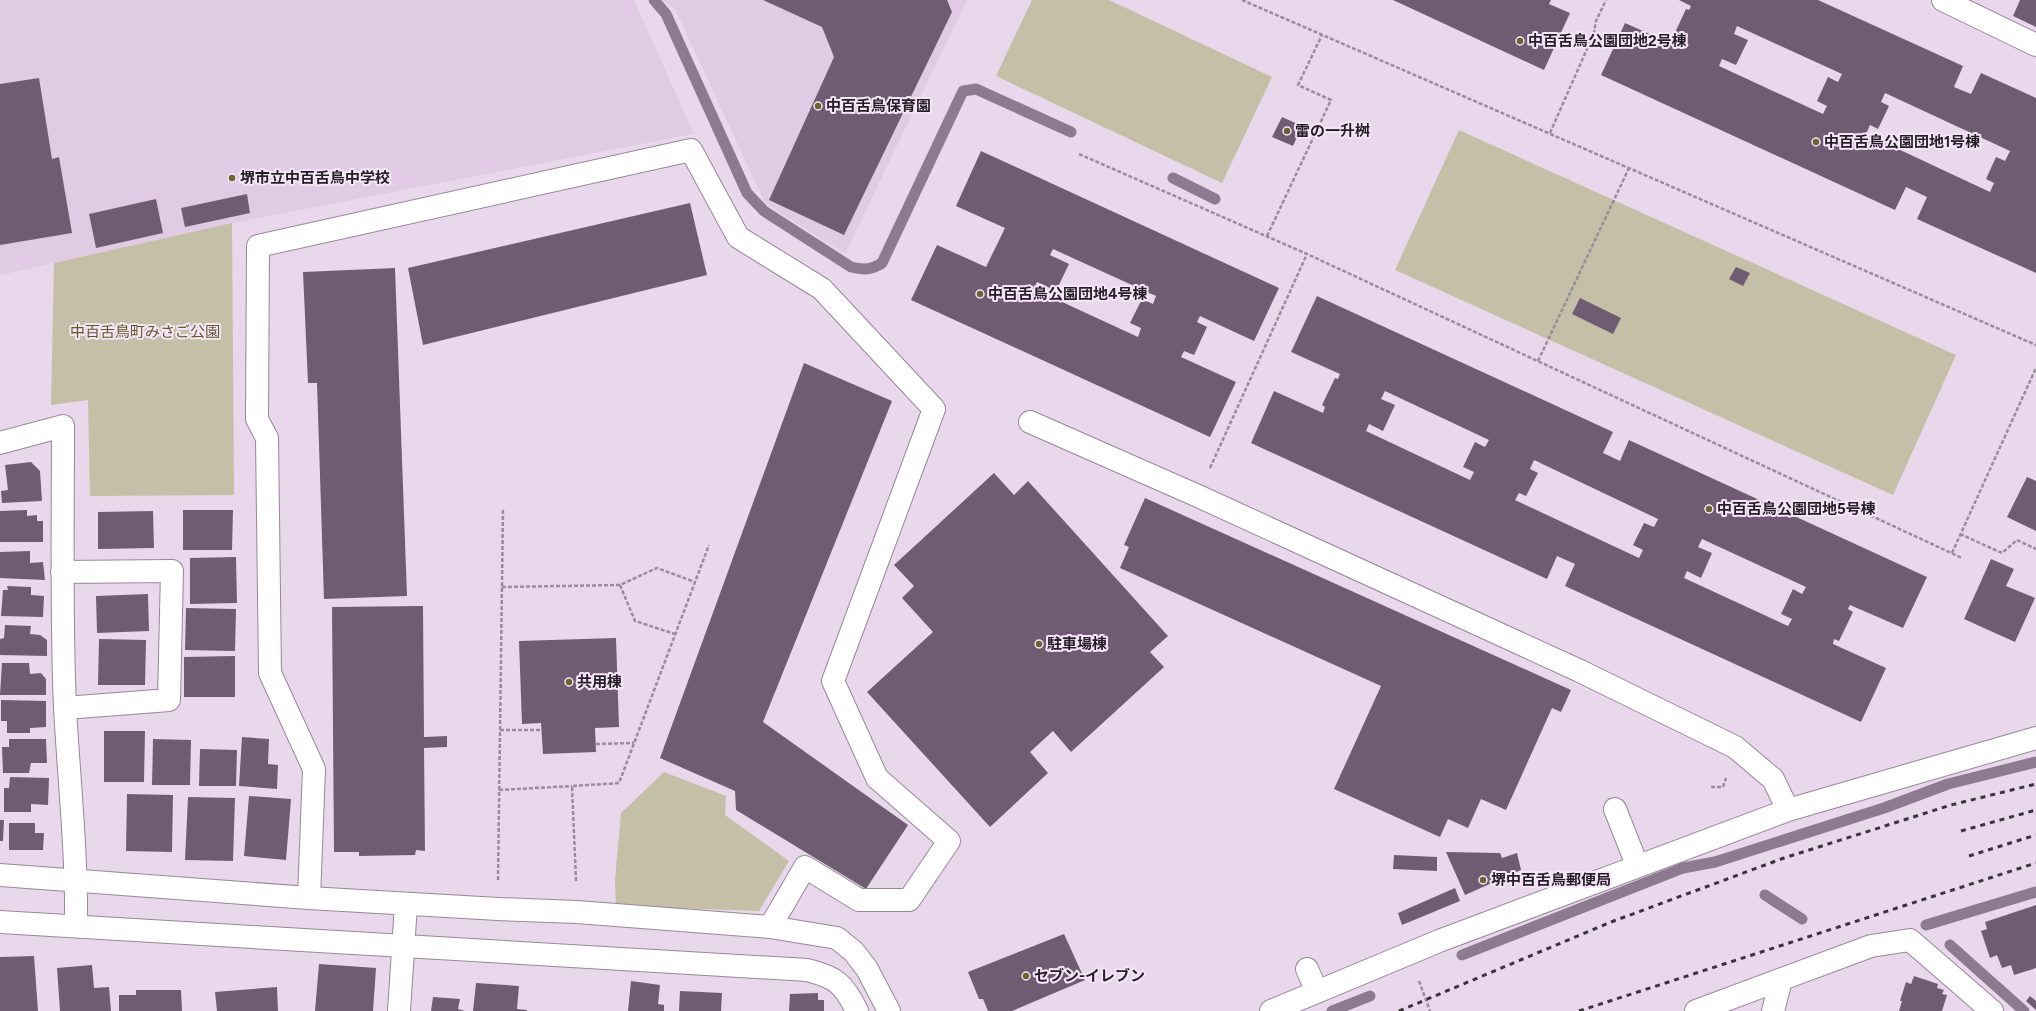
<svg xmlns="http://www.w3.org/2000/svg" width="2036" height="1011" viewBox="0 0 2036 1011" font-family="Figtree,'Noto Sans JP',sans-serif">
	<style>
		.built { fill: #e1cbe4 }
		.green { fill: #c4bfa6 }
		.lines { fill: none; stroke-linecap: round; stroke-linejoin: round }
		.stream { stroke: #8d7990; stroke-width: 11 }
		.building { fill: #705c72; fill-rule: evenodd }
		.minor-casing { stroke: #978799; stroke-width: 24 }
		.path { stroke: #998c9b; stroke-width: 2.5; stroke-dasharray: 4 2; stroke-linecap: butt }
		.minor { stroke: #fff; stroke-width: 22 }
		.rail { stroke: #3b333d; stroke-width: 3; stroke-dasharray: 5 5; stroke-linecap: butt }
		.poi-dot { fill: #6d6330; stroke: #f6e5f9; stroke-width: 1.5 }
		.labels { text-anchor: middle; stroke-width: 4; stroke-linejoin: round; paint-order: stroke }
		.poi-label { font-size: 15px; font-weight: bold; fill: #251e26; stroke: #f6e5f9; text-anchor: start }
		.park-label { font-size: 15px; fill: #625824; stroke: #f6e5f9 }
	</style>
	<rect width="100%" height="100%" fill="#e9d8eb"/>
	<path class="built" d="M0 0H634L694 134 232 223 0 275Z
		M662 0H967L845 254 765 203 675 9Z"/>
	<path class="green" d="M1032 0H1109L1272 77 1222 183 996 76Z
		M1459 130 1956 355 1893 495 1395 270Z
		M232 223 234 495 90 496 88 400 51 405 54 263Z
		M664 772 726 796 725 815 789 861 759 911 616 906 615 880 621 813Z"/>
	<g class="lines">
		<path class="stream" d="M654 0 666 14 747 193 764 211 851 267C864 270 871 270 882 263L963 91 976 89 1071 132
			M1173 178 1215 199
			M1765 895 1802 919
			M1926 925 2036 892
			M1950 945 2024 1011
			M1462 955 1683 868 1715 862 1884 808 1948 784 2036 762
			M1332 1011 1370 996"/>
	</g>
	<path class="building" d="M763 0H947L952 12 844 235 769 200 834 57 822 27Z
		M1393 0H1551L1549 4 1570 13 1544 70Z
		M1679 0H1818L1963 66 1954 87 1971 94 1981 73 2036 98V273L1917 219 1927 197 1906 187 1895 210 1601 75 1625 23 1674 45 1677 39 1673 37 1686 9 1689 10 1691 6ZM1737 26 1842 74 1838 82 1828 77 1817 101 1827 106 1823 114 1719 66 1722 59 1736 65 1748 40 1734 34ZM1885 93 2010 151 2005 161 1996 157 1986 179 1994 183 1990 192 1866 134 1870 125 1878 129 1889 106 1881 102Z
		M2020 0H2036V27L2013 16Z
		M39 78 52 159 59 157 72 233 0 245V84Z
		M1282 117 1302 126 1293 146 1272 137Z
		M981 151 1279 288 1254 341 1200 316 1197 322 1207 327 1194 355 1184 351 1181 357 1236 382 1210 437 911 300 937 245 986 267 1005 228 956 206ZM1053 249 1156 296 1153 304 1142 299 1130 323 1141 328 1138 337 1034 289 1037 282 1056 291 1069 264 1050 255Z
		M247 194 250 213 185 227 181 208Z
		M156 199 163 233 96 248 89 214Z
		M690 203 707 275 423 345 408 268Z
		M1736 267 1750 273 1743 286 1729 279Z
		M395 268 407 596 324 599 317 383H308L303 272Z
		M1317 296 1613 432 1603 453 1620 461 1629 440 1927 577 1903 628 1850 605 1848 609 1853 612 1839 641 1834 639 1833 644 1886 668 1861 722 1565 586 1575 564 1557 556 1547 579 1251 443 1274 391 1323 413 1325 407 1322 405 1335 378 1338 379 1340 374 1291 352ZM1385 391 1489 440 1485 447 1475 442 1463 467 1474 472 1470 480 1366 431 1369 424 1383 431 1395 405 1381 399ZM1534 460 1658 519 1654 527 1644 523 1633 545 1643 550 1639 558 1515 500 1519 493 1526 496 1538 473 1530 469ZM1702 539 1806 587 1802 594 1793 589 1781 614 1792 619 1788 626 1684 578 1687 571 1701 578 1712 553 1698 547Z
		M1580 298 1621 318 1613 334 1572 314Z
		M804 363 892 401 763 722 908 825 866 889 736 810 735 791 660 758Z
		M31 462 40 471 42 501 2 503 1 491 8 490 5 465Z
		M994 473 1014 495 1028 481 1168 636 1150 652 1164 667 1071 752 1053 731 1030 752 1048 773 990 827 867 692 933 632 902 598 914 586 894 565Z
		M2027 477 2036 481V531L2007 517Z
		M1145 498 1571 690 1561 712 1552 708 1506 810 1481 799 1468 828 1448 819 1440 837 1334 789 1381 686 1120 568 1129 547 1124 545Z
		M27 510V516L37 515V521H43V542H0V511Z
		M183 510H233L232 550H183Z
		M153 511 154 548 98 549V512Z
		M30 551V563L43 562 45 580 0 578V552Z
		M236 557 237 603 190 604V558Z
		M1991 559 2014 569 2006 586 2035 598 2015 642 1964 619Z
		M7 586 31 587V595L44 596 43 617 1 616 3 590H8Z
		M148 594 149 631 97 633 96 596Z
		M423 606 424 737 447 736V747L424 748 425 851 416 850 415 855 359 856V852H334L332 607Z
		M186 608 236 609 235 651 185 650Z
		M5 625 31 626 30 634 40 635 47 640V656L0 655V639L4 638Z
		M616 638 619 727 595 728 596 752 543 754 541 723 522 724 519 641Z
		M99 639 146 640 145 685H98Z
		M235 656V697H184V657Z
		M2 663H29L30 674 41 673 46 679V695H0Z
		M1 700 46 701V727L30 728V733H7V721H1Z
		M104 731H145L144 782H104Z
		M242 737 269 739 268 764 278 765 277 789 239 786Z
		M9 739H46L47 763H31L29 773H3L2 747H9Z
		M153 739 191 740 190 785H152Z
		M200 749 237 750 236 786H199Z
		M10 777 49 778 48 805 31 804V812H4V788H9Z
		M127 794 173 795 172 852 126 851Z
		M249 796 291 799 286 860 244 856Z
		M188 797 235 798 233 861 185 860Z
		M0 820H4L3 841H0Z
		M9 823H35V833H44L43 850H9Z
		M1446 852 1500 853 1502 858 1517 853 1521 870 1465 895Z
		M1394 855 1437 857V871L1393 869Z
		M1455 888 1460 901 1402 925 1398 913Z
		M2036 905V968L2014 975 2011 965 2002 968 1997 955 1990 958 1981 931 1987 929 1985 922Z
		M1064 934 1085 980 1012 1011H988L983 999H979L968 972Z
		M34 956 38 1011H0V957Z
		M319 964 376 968 373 1011H315Z
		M92 965 94 988 109 987 111 1011H60L57 968Z
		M1914 976 1938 984 1937 988 1944 990 1942 994 1947 995 1942 1011H1899L1902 1001H1900L1906 982 1911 984Z
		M631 981 660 985 658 1004 664 1005V1011H628Z
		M476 983 519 986 517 1009 527 1010V1011H473Z
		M277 987 278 1011H217L215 992Z
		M136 990H181L182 1011H119V995H136Z
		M680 991 722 993 721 1011H679Z
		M818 993V1000H824V1011H789L790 994Z
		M2030 996 2036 1001V1010L2026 1001Z
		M433 997 460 999 458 1009 465 1011H431Z"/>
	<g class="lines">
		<defs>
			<path id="minor" d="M1943 0 2036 45
				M1030 422 1198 496 1580 671 1735 747 1773 779 1788 810
				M0 443 63 426C63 520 61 614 65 708 69 781 77 853 76 926
				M62 572 172 571 169 700 65 708
				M1615 809 1637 865
				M0 875 309 898 498 909 577 912 770 927 837 938 854 952 867 969 889 1011
				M309 898 314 769 270 673 267 438 257 419 258 246 691 150 738 237 822 289 934 409 833 681 877 778 949 841 909 900H859L805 867 770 927
				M0 922 807 970C836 977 844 984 857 1011
				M1307 969 1317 992
				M399 1011 406 904
				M1271 1011 1439 941 1788 810 2036 738
				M1696 1011 1871 946 1910 940 1992 1011
				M1773 1011 1781 980"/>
		</defs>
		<use href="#minor" class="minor-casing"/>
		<path class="path" d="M1242 0 2036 345
			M1550 133 1594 33 1596 21 1606 0
			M1079 154 1307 254 1962 558
			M1267 236 1331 100 1298 85 1322 35
			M1538 361 1629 168
			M1210 468 1307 254
			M1960 534 2002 553 2017 540 2036 549
			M1952 553 2036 368
			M620 585 635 621 675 634
			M502 587 620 585 657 568 695 582
			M500 730H541
			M596 744 634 743
			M1711 787H1723L1726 778
			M499 790 572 786
			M498 880 503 509
			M576 881 572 786 619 783 709 545
			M1419 981 1430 1011"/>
		<use href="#minor" class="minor"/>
		<path class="rail" d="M1961 831 2036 810
			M1969 856 2036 835
			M1399 1011 1611 922 1784 858 1951 805 2036 784
			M1579 1011 2036 863"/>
	</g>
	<g class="poi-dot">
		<circle cx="1520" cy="41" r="4"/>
		<circle cx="818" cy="106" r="4"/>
		<circle cx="1287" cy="131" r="4"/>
		<circle cx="1816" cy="142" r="4"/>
		<circle cx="232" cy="178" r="4"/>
		<circle cx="980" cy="294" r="4"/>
		<circle cx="1709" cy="509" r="4"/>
		<circle cx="1039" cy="644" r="4"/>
		<circle cx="569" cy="682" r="4"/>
		<circle cx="1483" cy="880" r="4"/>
		<circle cx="1026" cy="976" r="4"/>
	</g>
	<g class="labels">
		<g class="poi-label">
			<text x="1528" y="46">中百舌鳥公園団地2号棟</text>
			<text x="826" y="111">中百舌鳥保育園</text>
			<text x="1295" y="136">雷の一升桝</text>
			<text x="1824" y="147">中百舌鳥公園団地1号棟</text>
			<text x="240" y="183">堺市立中百舌鳥中学校</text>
			<text x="988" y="299">中百舌鳥公園団地4号棟</text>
			<text x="1717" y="514">中百舌鳥公園団地5号棟</text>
			<text x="1047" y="649">駐車場棟</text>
			<text x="577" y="687">共用棟</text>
			<text x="1491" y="885">堺中百舌鳥郵便局</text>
			<text x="1034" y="981">セブン-イレブン</text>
		</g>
		<g class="park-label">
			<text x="145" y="337">中百舌鳥町みさご公園</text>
		</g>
	</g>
</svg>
